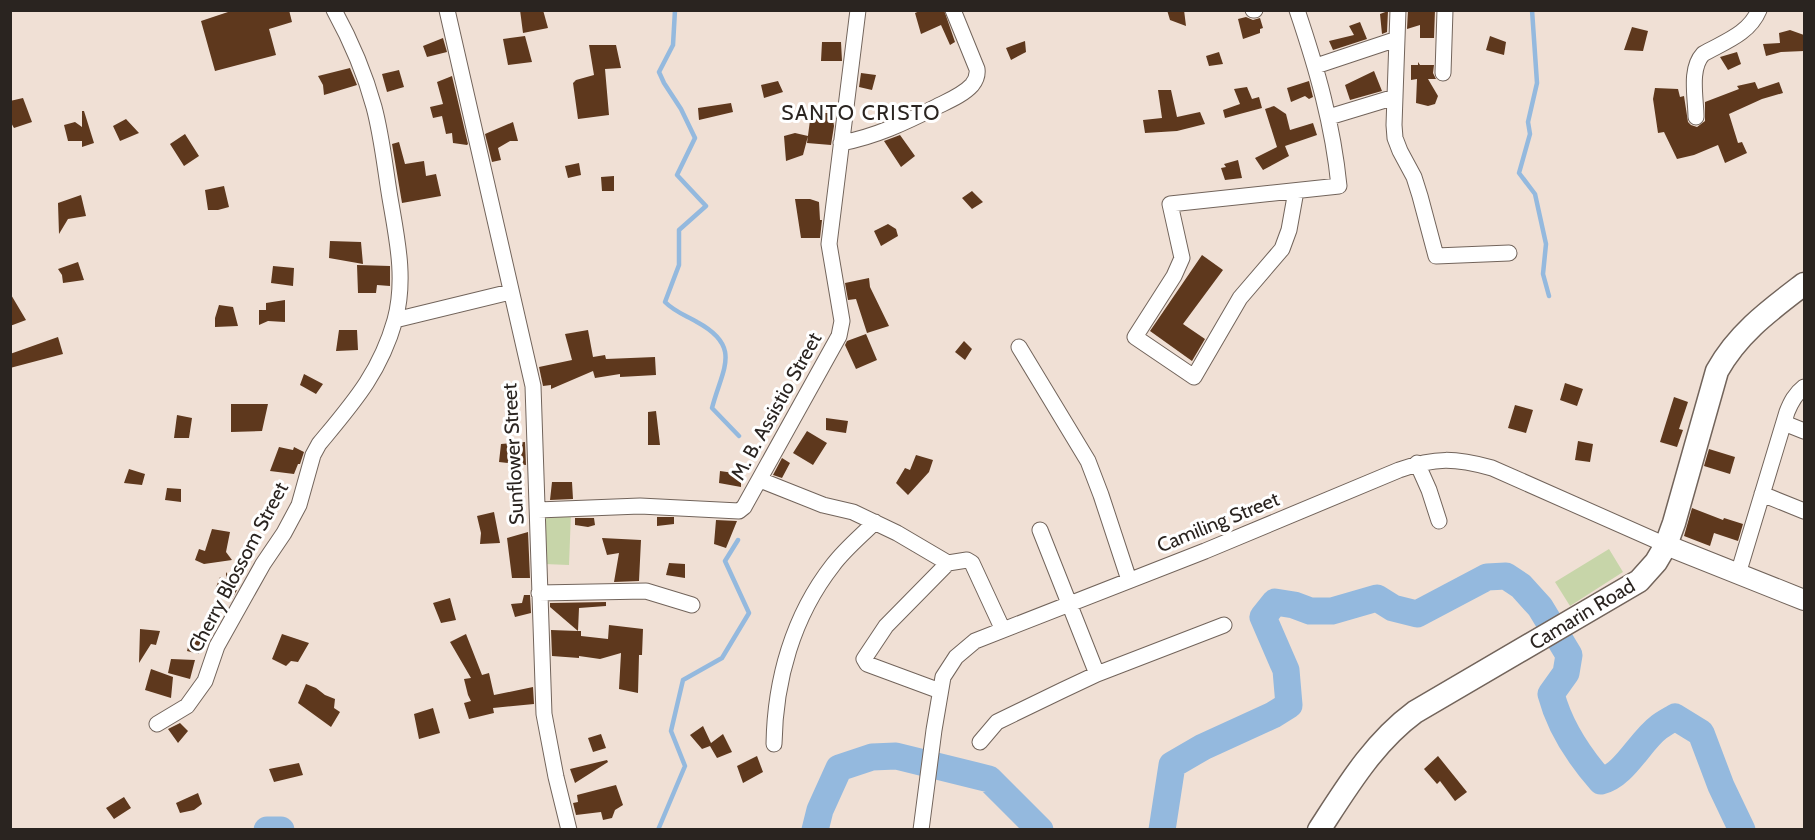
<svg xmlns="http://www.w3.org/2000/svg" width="1815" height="840" viewBox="0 0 1815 840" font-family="Cabin,sans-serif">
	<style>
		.green { fill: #c7d5a9 }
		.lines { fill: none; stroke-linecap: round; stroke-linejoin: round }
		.stream { stroke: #94b9de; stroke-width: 4.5 }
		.river { stroke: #94b9de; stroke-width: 27 }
		.building { fill: #5e381d }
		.minor-casing { stroke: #72645b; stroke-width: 17 }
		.tertiary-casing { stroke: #72645b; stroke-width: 22 }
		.secondary-casing { stroke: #72645b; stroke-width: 25 }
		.minor { stroke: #fff; stroke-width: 15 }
		.tertiary { stroke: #fff; stroke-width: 20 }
		.secondary { stroke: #fff; stroke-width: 22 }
		.labels { text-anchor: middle; stroke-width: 6; stroke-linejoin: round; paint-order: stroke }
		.street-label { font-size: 20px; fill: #2a2420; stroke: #fff }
		.neighbourhood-label { font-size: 21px; letter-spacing: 1.5px; fill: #2a2420; stroke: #fff }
	</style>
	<rect width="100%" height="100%" fill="#f0e0d5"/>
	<path class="green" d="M545 513H571L569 565 544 564Z
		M1609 549 1623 572 1570 606 1555 582Z"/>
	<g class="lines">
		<path class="stream" d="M675 10 673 45 659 72 664 83 681 109 695 138 677 175 706 206 679 230V265L665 302C675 312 685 315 697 322 743 347 722 369 712 408L739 436
			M1532 10 1537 83 1528 122 1530 134 1519 173 1535 194 1546 244 1543 274 1549 296
			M658 830 685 766 671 731 683 680 722 658 749 613 725 561 738 540"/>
		<path class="river" d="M267 830H281
			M815 830 820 810 839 768 872 757 896 756 989 779 1040 830
			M1162 830 1172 765 1203 747 1273 715 1289 705 1286 670 1263 617 1275 602 1294 605 1310 611H1332L1377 598 1393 608 1417 614 1487 577 1506 576 1521 586 1540 607 1569 655 1566 673 1551 694C1560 728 1578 755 1601 781 1624 776 1640 741 1659 727 1664 723 1670 720 1675 717L1701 733 1721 786 1742 830"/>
	</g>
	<path class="building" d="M234 10H289L292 22 269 29 276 55 215 71 201 21Z
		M520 10H543L548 28 523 33Z
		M922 10H944L955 42 950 45 941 25 921 34 915 13Z
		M1167 10H1184L1186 26 1170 20Z
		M1408 10H1435L1434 38H1420V25L1407 29Z
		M1388 11 1387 32 1382 34 1380 14Z
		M1246 17 1253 20 1260 18 1263 28 1260 29V33L1243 39 1238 19Z
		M1360 22 1367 39 1333 50 1329 41 1354 35 1349 26Z
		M1632 27 1648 31 1643 51 1624 50Z
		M1790 30 1804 35V51L1781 52 1766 56 1763 44 1780 43 1779 33Z
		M525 36 532 62 508 65 503 39Z
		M1490 36 1506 42 1504 55 1486 50Z
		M443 38 447 52 427 57 423 46Z
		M1025 41 1026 52 1011 60 1006 48Z
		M822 42H841L842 61H821Z
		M589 45H616L621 68 605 69 609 115 578 119 573 83 576 80 594 75Z
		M1219 52 1223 64 1209 66 1206 56Z
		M1737 52 1741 64 1728 70 1720 57Z
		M1418 62 1420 65H1434L1433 73 1436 79H1428L1438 96 1435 104 1428 106 1416 103 1417 79 1411 80V65H1418Z
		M350 68 357 85 324 95 323 85 318 76Z
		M399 70 404 87 387 92 382 74Z
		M1374 71 1382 91 1350 100 1345 85Z
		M861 73 876 75 872 90 859 87Z
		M452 76 468 144 467 145 453 143 452 133 446 134 442 116 433 118 430 107 443 104 437 82Z
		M778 81 783 92 764 98 761 85Z
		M1309 81 1313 97 1309 99 1305 96 1291 102 1287 88Z
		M1755 82 1758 89 1779 82 1783 93 1762 99 1729 114 1738 143 1742 142 1747 153 1725 163 1718 145 1694 155 1677 159 1664 132 1658 133 1653 99 1655 88 1678 89 1680 97 1684 96 1688 122 1691 125 1697 127 1705 121V102L1739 89 1737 86Z
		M1247 87 1252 99 1259 97 1262 108 1225 118 1223 110 1240 104 1234 89Z
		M1158 90H1171L1177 117 1200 112 1205 124 1177 131 1145 133 1143 120 1162 118Z
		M23 98 32 122 14 128 10 121V101Z
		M731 103 733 112 699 120 698 108Z
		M1274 106 1286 114 1290 130 1313 123 1317 135 1285 146 1289 156 1263 170 1255 158 1277 147 1265 109Z
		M82 111H84L94 143 82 147V141H68L64 125 75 122 82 127Z
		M811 113H832L834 126 831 145 807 143Z
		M126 119 139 133 120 141 113 126Z
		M513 122 518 141H510L498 148 501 160 492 162 485 134Z
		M795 133 808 136 803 155 786 161 784 136Z
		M185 134 199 156 184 166 170 144Z
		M900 135 915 156 901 167 884 141Z
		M399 142 405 164 424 161 426 176 436 174 441 196 402 203 392 144Z
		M1238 160 1242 178 1225 180 1221 168 1226 167 1224 164Z
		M579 163 581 175 568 178 565 166Z
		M614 176V191H602L601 177Z
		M224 186 229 207 218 210H208L205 190Z
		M972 191 983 202 972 209 962 198Z
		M81 195 86 216 68 219 59 234 58 203Z
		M795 199H810L819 202 820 220H822L820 238H801Z
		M888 224 896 229 898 236 881 246 874 231Z
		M330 241 361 242 363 264 329 258Z
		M1202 255 1223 270 1183 324 1205 339 1192 361 1150 331Z
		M78 262 84 280 63 283 62 275 58 269Z
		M357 265 390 266V286L377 285 376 293H358Z
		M273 266 294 268 293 286 271 283Z
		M869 278 870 287 889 326 867 333 856 299 848 300 845 283Z
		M10 293 26 320 10 326Z
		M285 300V322L268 321 259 325V310H266V303Z
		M219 305 233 307 238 326 215 327V318Z
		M339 330H357L358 350 336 351Z
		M588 330 593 357 605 355 606 359 655 357 656 375 620 377V374L595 378 593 371 551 389V385L543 386 539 367 572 360 565 334Z
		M866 334 877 360 856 369 845 345 847 341Z
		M58 337 63 354 10 368V354Z
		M964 341 972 349 965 360 955 352Z
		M304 374 323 384 316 394 300 385Z
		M1565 383 1583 389 1577 406 1560 400Z
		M1674 397 1688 402 1679 429 1683 430 1677 447 1660 442Z
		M231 404H268L262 431 231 432Z
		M1515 405 1533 410 1526 433 1508 428Z
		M656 411 660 445H648V412Z
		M177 415 192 418 189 438H174Z
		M826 418 848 421 846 433 826 430Z
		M807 431 827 443 813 465 793 453Z
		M1578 441 1593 444 1590 462 1575 460Z
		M525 442 526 465 499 462 501 444Z
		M279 447 293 450 294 447 304 452 300 464H298L294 474 270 471Z
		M1709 449 1735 457 1730 474 1704 466Z
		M916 455 933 460 929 472 908 495 896 483 905 468 910 470Z
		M782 458 790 463 782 478 773 475Z
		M129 469 145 474 142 485 124 483Z
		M720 471 741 474V487L719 483Z
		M552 482H572L573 499 550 500Z
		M167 488 181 489V502L165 500Z
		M1692 508 1723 520 1724 518 1743 524 1738 541 1714 533 1710 546 1684 536Z
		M494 512 500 543 480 544 481 533 477 516Z
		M657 517H674V524L657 526Z
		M575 518H594L595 525 588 527 575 525Z
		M716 520 737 521 726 548 714 544Z
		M212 529 230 532 226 552 232 560 204 564 195 560 199 549 205 551Z
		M528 532 530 578H512L507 538Z
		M602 538 641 540 639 581 614 582 619 553 607 555Z
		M669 563 685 564V578L666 575Z
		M226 572 232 581 236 582 237 590 232 599 225 597V593L215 590 220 577 226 579Z
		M524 595H530L531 613 515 617 511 604 522 603Z
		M450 598 456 620 441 623 433 603Z
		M606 602V606L579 608 578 631H581V636L608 639 609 625 643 629 642 655H639L638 693 619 689 621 653 600 659 579 656V658L552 656 551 630 578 631 550 607V603Z
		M140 629 160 631 156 645 151 644 139 663Z
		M282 634 309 643 298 662 291 661 286 666 272 659Z
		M466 634 482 675 489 673 494 695 533 687 534 704 493 708 494 713 469 719 464 703 471 701 468 695 464 679 471 678 450 642Z
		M190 639 201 641 199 654 187 651Z
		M171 659 195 660 190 679 168 673Z
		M151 669 173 677 171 698 145 690Z
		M306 684 316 688 325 695 335 699 334 708 340 712 331 727 298 703Z
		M433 708 440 733 419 739 414 714Z
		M180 723 188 731 178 743 168 729Z
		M703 726 711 743 723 734 732 752 717 758 710 746 702 749 690 735Z
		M601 734 606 748 593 752 588 738Z
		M757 756 763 772 743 783 737 766Z
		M1438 756 1467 792 1455 801 1440 781 1437 784 1424 769Z
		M607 760 608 762 575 783 570 769Z
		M299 763 303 775 274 782 269 769Z
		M616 785 623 805 615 810 612 818 603 820 601 812 576 815 573 803 578 802 577 795Z
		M198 793 202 804 194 810 180 813 176 803Z
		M124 797 131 808 114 819 106 808Z"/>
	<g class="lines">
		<defs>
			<path id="minor" d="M447 10 533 386 544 714 556 777 569 830
				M1253 10H1255
				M1398 10 1394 125 1395 138 1400 151 1414 177 1420 196 1436 256 1509 253
				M1316 66 1397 39
				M1443 73 1445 10
				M1329 117 1395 97
				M1696 117C1696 98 1689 69 1703 54 1724 42 1749 34 1759 10
				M841 143C875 137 906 122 936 107 948 101 963 95 972 85 976 80 978 76 977 69L953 10
				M1296 191 1289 230 1282 249 1240 298 1194 377 1135 337 1174 276 1182 258 1170 204 1339 186C1333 125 1317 69 1297 10
				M395 320 510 292
				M1019 347 1088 461 1101 495 1129 580
				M1784 423 1804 431
				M1417 463 1429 490 1439 521
				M760 480 823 505 853 512 897 533 948 563 886 626 864 659 867 664 940 691
				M1762 494 1804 511
				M538 510 640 506 739 511 744 507 839 336 842 321 829 244 858 10
				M1040 530 1097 674
				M948 563 967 560 972 563 1003 630
				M1738 574 1787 412C1791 402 1795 394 1804 387
				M539 593 646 591 692 605
				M157 724 187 706 205 681 217 646 263 564 284 533 299 505 313 455 319 444C353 403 380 373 395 320 406 279 397 239 390 198 385 168 382 137 374 107 365 74 351 41 334 10
				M980 742 997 722 1063 690 1097 674 1224 625
				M774 744C775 680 793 616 833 565 845 549 861 536 875 522
				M921 830 934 730 943 677 956 657 975 641 1205 551 1399 470C1436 457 1455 458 1492 468L1666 545"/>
			<path id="tertiary" d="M1666 545 1804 600"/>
			<path id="secondary" d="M1319 830C1347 787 1373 743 1415 712L1639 581 1656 562 1666 545 1674 523 1717 371C1738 333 1770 310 1804 284"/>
		</defs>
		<use href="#minor" class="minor-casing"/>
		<use href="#tertiary" class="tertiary-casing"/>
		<use href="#secondary" class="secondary-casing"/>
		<use href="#minor" class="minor"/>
		<use href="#tertiary" class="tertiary"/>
		<use href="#secondary" class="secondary"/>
	</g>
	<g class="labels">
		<g class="street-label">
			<text transform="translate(776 406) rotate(-61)" y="7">M. B. Assistio Street</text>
			<text transform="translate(513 454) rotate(-93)" y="7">Sunflower Street</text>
			<text transform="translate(1218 522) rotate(-22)" y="7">Camiling Street</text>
			<text transform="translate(238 567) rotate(-62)" y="7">Cherry Blossom Street</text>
			<text transform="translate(1582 614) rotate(-31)" y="7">Camarin Road</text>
		</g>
		<g class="neighbourhood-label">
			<text x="861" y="120">SANTO CRISTO</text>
		</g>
	</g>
	<rect width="1815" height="840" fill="none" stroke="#2a2420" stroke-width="24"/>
</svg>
